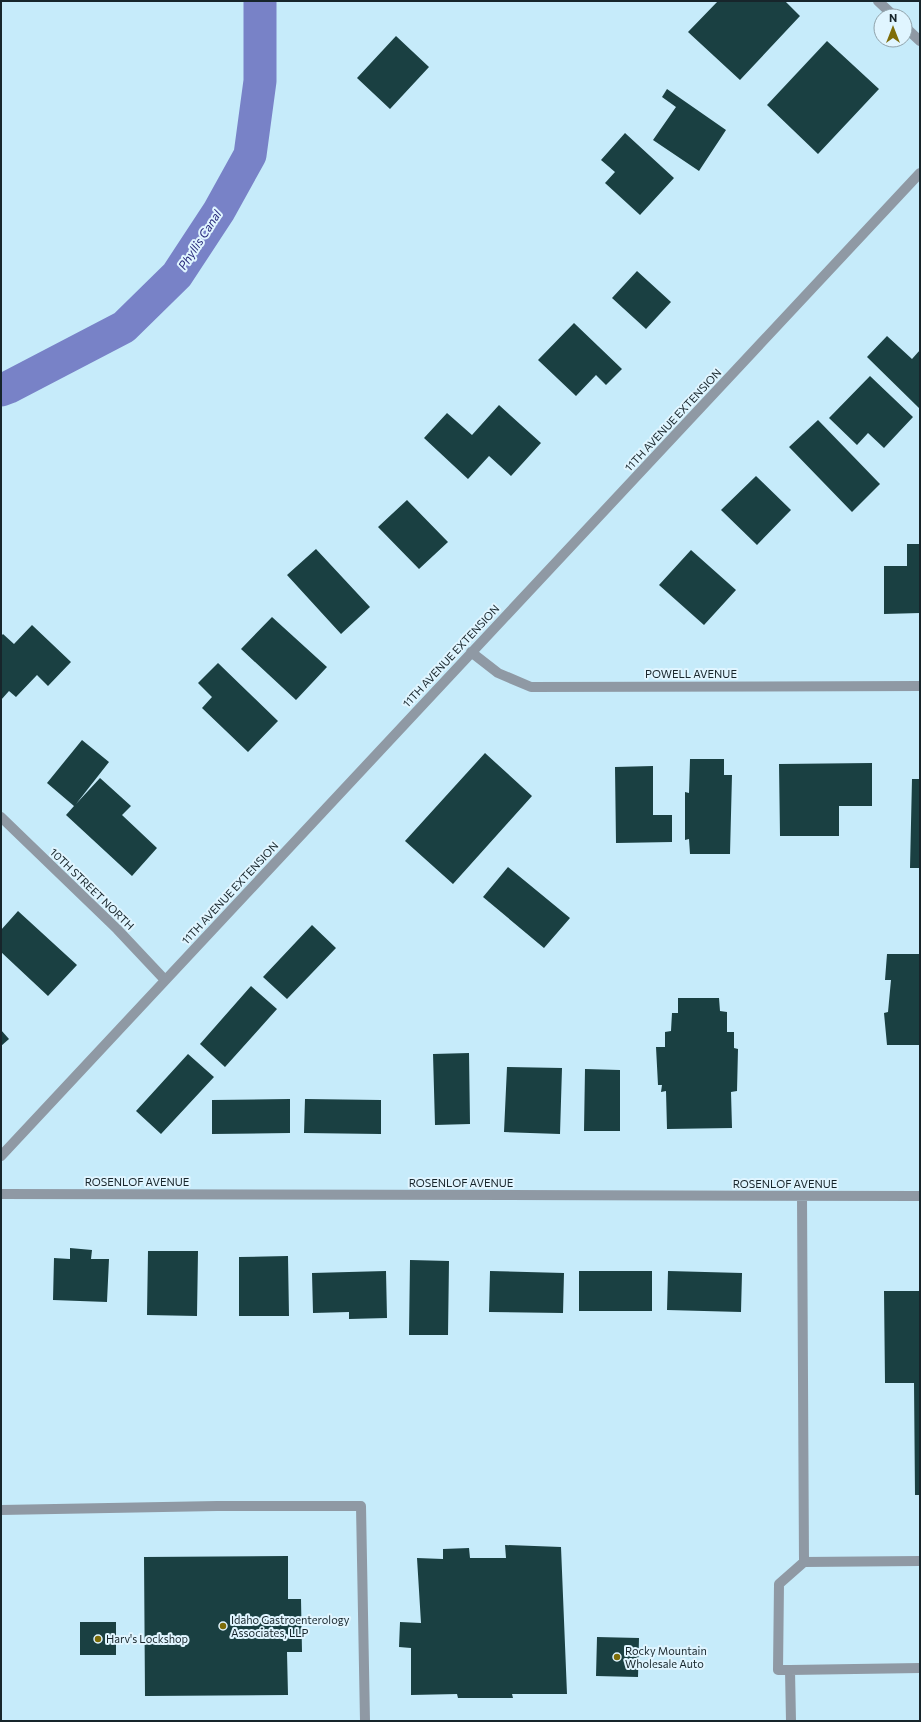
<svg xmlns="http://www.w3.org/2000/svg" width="921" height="1722" viewBox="0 0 921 1722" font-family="Commissioner,sans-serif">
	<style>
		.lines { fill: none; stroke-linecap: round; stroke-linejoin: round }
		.canal { stroke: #7882c7; stroke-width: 33 }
		.building { fill: #1a4042 }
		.minor { stroke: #8f99a4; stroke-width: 10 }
		.poi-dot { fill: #7e6d09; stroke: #e0f5ff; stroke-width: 1.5 }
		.labels { text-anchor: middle; stroke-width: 4; stroke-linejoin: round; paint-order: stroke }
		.street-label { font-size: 11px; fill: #17252b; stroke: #e0f5ff }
		.poi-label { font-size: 11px; fill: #17252b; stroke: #e0f5ff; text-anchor: start }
		.water-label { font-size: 12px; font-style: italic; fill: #29297b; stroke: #e0f5ff }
	</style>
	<rect width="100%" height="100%" fill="#c6ebfa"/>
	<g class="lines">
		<path class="canal" d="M1 390 9 387 124 327 177 275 219 211 250 155 260 81V1"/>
	</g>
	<path class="building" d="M718 1H785L800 16 740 80 688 32Z
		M396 36 429 67 390 109 357 78Z
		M827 41 879 89 818 154 767 105Z
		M667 89 726 130 699 171 653 140 676 107 662 97Z
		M625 133 674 178 640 215 605 183 615 172 601 160Z
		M637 271 671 302 646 329 612 298Z
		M574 323 622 369 606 385 596 375 576 396 538 360Z
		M887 336 912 359 920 350V409L867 357Z
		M870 376 913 417 884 448 868 433 857 445 829 418Z
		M499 405 541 443 511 476 489 456 468 479 424 438 447 413 472 435Z
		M818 420 880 484 852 512 789 447Z
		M756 476 791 510 757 545 721 510Z
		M407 500 448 542 419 569 378 527Z
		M907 544H920V613L884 614V566H907Z
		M316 549 370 607 341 634 287 575Z
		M691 550 736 590 704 625 659 585Z
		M272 617 327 667 296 700 241 649Z
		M32 625 71 662 48 686 37 675 16 697 9 691 1 700V636L3 634 14 644Z
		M218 663 278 721 248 752 202 708 212 697 198 683Z
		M82 740 109 762 76 804 100 778 131 806 122 815 157 848 132 876 66 815 74 806 47 783Z
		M485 753 532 796 453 884 405 841Z
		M690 759H724V775H732L730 854H690L689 839 685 840V792L689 793Z
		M872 763V806H839V836H780L779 764Z
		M653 766V815H672V842L616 843 615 767Z
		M912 779H920V868H910Z
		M508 867 570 918 544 948 483 897Z
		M18 911 77 965 48 996 1 952V930Z
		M312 925 336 948 287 999 263 977Z
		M887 954H920V1045H887L884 1013 888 1012 891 980H885Z
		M251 986 277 1009 225 1067 200 1044Z
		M678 998H719L720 1011 727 1012V1032H734V1048L738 1049 737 1091 731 1092 732 1128 667 1129 666 1091 661 1092 662 1085H658L656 1047H665V1032L671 1031 672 1013H678Z
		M1 1030 9 1039 1 1046Z
		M469 1053 470 1124 435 1125 433 1054Z
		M188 1054 214 1077 161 1134 136 1111Z
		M507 1067 562 1068 560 1134 504 1132Z
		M585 1069 620 1070V1131H584Z
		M290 1099V1133L212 1134V1100Z
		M305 1099 381 1100V1134L304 1133Z
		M70 1248 92 1250 91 1259H109L107 1302 53 1300 54 1258 70 1259Z
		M148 1251H198L197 1316 147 1315Z
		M288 1256 289 1316H239V1257Z
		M410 1260 449 1261 448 1335H409Z
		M386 1271 387 1318 349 1319V1312L313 1313 312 1273Z
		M490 1271 564 1273 563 1313 489 1312Z
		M579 1271H652V1311H579Z
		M668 1271 742 1273 741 1312 667 1310Z
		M884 1291H920V1495H915L914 1383H885Z
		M505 1545 561 1547 567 1694H512L513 1698H458L457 1694 411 1695V1648L399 1647 400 1622 421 1623 417 1558 443 1559V1549L469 1548 470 1558H506Z
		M288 1556V1599H301L302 1652H287L288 1695 145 1696 144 1557Z
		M80 1622H116V1655H80Z
		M597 1637 639 1638 638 1677 596 1676Z"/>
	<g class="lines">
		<path class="minor" d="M878 1 894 16
			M905 27 920 41
			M471 652 498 673 531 687 920 686
			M1 817 117 929 165 980
			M1 1156 920 173
			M1 1194 920 1196
			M1 1510 217 1506H361L365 1721
			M804 1562 920 1561
			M790 1670 920 1668
			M791 1721 790 1670H778L779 1584 804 1562 802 1196"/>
	</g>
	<g class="poi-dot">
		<circle cx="223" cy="1626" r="4"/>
		<circle cx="98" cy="1639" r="4"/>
		<circle cx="617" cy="1657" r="4"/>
	</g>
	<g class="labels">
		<g class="street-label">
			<text transform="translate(673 420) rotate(-47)" y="4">11TH AVENUE EXTENSION</text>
			<text transform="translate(451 656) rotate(-47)" y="4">11TH AVENUE EXTENSION</text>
			<text x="691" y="678">POWELL AVENUE</text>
			<text transform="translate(92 889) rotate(44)" y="4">10TH STREET NORTH</text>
			<text transform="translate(230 893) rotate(-47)" y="4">11TH AVENUE EXTENSION</text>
			<text x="137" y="1186">ROSENLOF AVENUE</text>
			<text x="461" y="1187">ROSENLOF AVENUE</text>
			<text x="785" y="1188">ROSENLOF AVENUE</text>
		</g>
		<g class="poi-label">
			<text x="231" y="1624">Idaho Gastroenterology<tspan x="231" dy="13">Associates, LLP</tspan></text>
			<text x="106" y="1643">Harv's Lockshop</text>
			<text x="625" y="1655">Rocky Mountain<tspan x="625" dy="13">Wholesale Auto</tspan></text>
		</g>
		<g class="water-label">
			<text transform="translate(200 240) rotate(-57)" y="4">Phyllis Canal</text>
		</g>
	</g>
	<rect width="921" height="1722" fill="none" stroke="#17252b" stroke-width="4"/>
	<g transform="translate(893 28)"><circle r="19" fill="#e0f5ff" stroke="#90a2aa"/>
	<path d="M0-3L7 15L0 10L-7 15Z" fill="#7e6d09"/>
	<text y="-6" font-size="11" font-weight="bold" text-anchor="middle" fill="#17252b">N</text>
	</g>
</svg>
